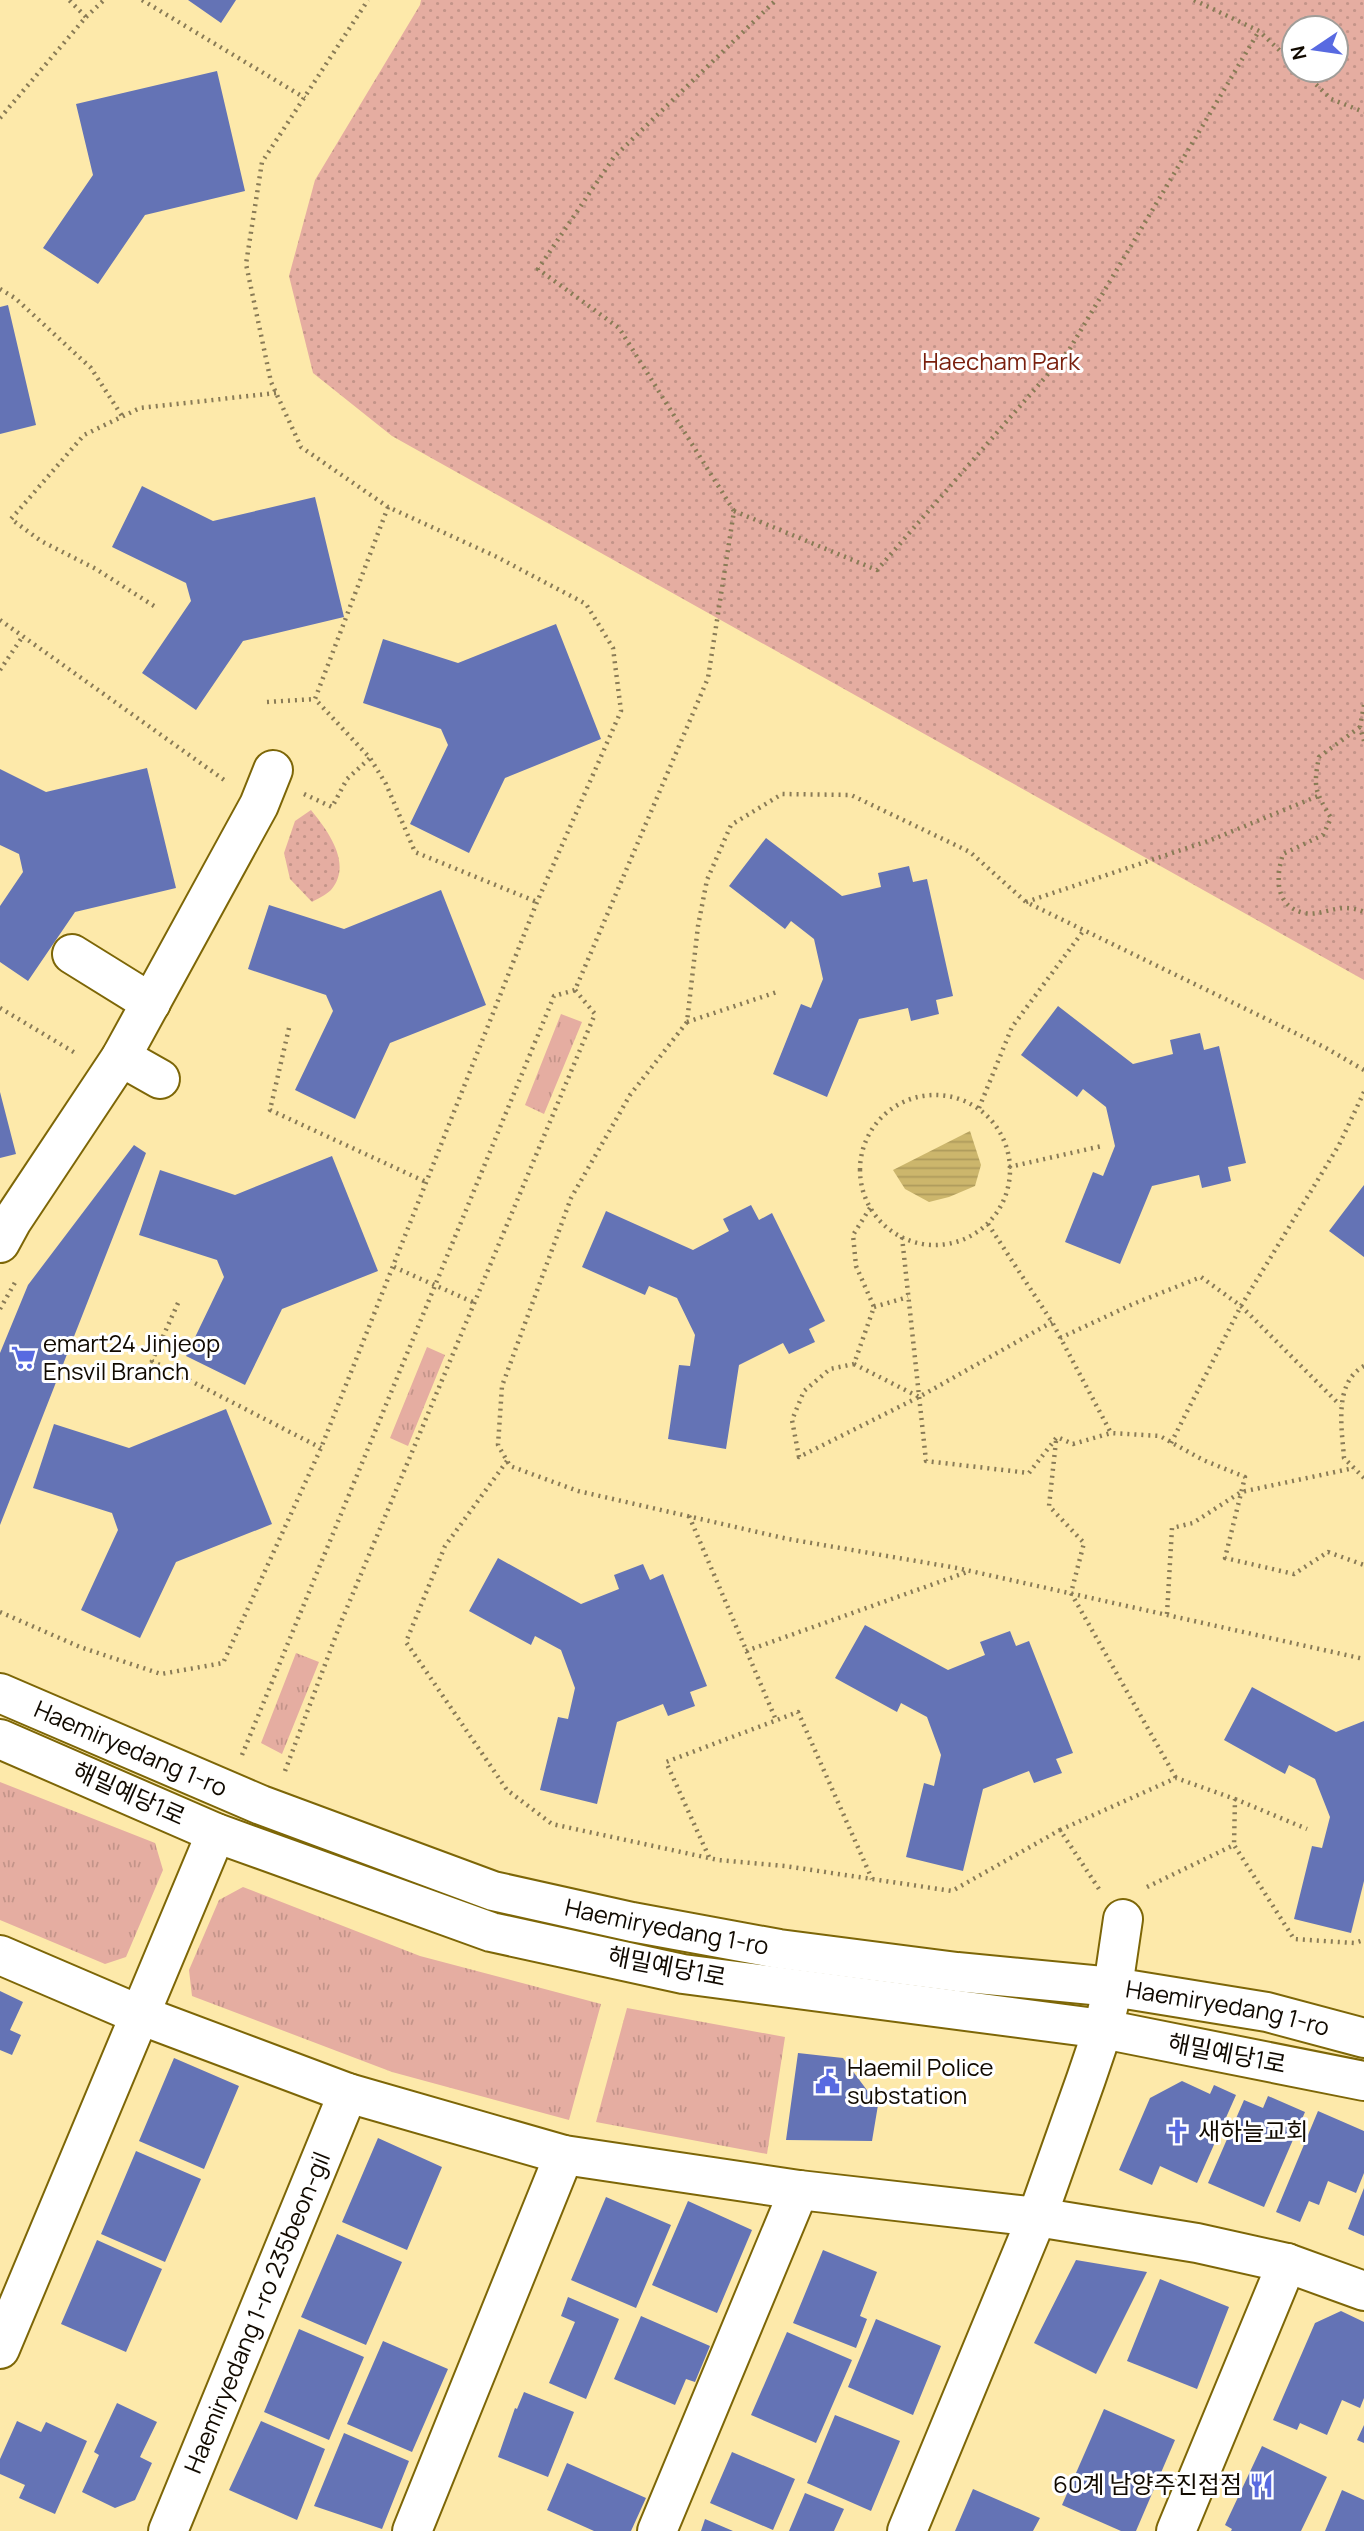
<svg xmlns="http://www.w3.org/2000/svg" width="1364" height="2531" viewBox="0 0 1364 2531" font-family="Manrope,'Noto Sans KR',sans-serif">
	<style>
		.grass { fill: url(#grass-tufts) }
		.park { fill: url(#park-dots); fill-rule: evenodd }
		.water { fill: url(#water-rules) }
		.building { fill: #6473b5 }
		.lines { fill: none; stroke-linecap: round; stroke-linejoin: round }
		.minor-casing { stroke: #7d6607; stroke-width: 42 }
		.path { stroke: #897b56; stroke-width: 4.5; stroke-dasharray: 2 5; stroke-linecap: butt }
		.minor { stroke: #fff; stroke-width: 38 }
		.labels { text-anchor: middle; stroke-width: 6; stroke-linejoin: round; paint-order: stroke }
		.park-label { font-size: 24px; fill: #791f0d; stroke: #fff }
		.poi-label { font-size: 24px; fill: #110a00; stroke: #fff; text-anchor: start }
		.street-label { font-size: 24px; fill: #110a00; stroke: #fff }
	</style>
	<defs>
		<pattern id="grass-tufts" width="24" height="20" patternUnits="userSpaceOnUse" patternTransform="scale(1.75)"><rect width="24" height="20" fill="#e5ada1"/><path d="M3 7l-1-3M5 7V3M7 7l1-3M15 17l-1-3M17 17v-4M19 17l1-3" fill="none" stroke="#c39489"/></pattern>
		<pattern id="park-dots" width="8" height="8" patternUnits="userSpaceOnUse" patternTransform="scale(1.75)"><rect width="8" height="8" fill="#e5ada1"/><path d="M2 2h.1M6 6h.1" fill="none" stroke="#c39489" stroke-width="1.8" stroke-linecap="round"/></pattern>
		<pattern id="water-rules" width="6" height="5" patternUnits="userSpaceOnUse" patternTransform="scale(1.75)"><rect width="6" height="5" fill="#ccb66c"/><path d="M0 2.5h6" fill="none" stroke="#ae9b5c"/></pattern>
	</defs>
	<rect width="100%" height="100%" fill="#fde9aa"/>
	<path class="grass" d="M561 1014 582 1022 544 1114 525 1105Z
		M427 1347 445 1355 408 1446 390 1438Z
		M296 1653 319 1662 282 1754 261 1743Z
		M0 1782 155 1843 163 1870 126 1957 105 1964 0 1920Z
		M243 1887 420 1956 601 2004 569 2120 392 2072 192 1996 189 1970 219 1900Z
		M627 2008 785 2037 767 2154 596 2122Z"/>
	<path class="park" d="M421 0H1364V980L392 436 313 373 289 276 315 180 420 5ZM1336 28V70H1294V28Z
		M311 810C328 831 353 864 331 890 326 895 317 899 312 902L290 879 284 853 295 821Z"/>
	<path class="water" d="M970 1131 981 1165 975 1186 949 1197 929 1202 905 1189 893 1170Z"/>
	<path class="building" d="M188 0H236L221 23Z
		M217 71 245 191 145 215 98 284 43 248 93 175 76 104Z
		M8 305 36 425 0 434V307Z
		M142 486 213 521 315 497 344 617 243 641 196 710 142 673 191 601 186 583 112 547Z
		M556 624 601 739 505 778 469 853 410 824 448 745 441 729 363 703 383 639 458 663Z
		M147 768 176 888 75 912 28 981 0 962V906L23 872 19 854 0 845V769L46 792Z
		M766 838 842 896 881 887 878 873 909 866 913 882 927 879 953 996 936 1000 939 1014 911 1021 908 1008 859 1019 827 1097 773 1074 801 1004 811 1008 823 979 814 939 791 921 785 929 729 886Z
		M441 890 486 1005 390 1043 355 1119 295 1090 333 1011 326 995 248 969 269 905 344 929Z
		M1058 1006 1133 1064 1173 1054 1170 1040 1200 1033 1204 1050 1219 1046 1246 1163 1228 1167 1231 1181 1202 1188 1199 1175 1152 1186 1120 1264 1065 1242 1093 1172 1103 1176 1115 1146 1106 1107 1083 1089 1077 1097 1021 1055Z
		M0 1092 16 1154 0 1158Z
		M134 1145 146 1153 0 1525V1353L28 1285Z
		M332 1156 378 1271 282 1309 245 1385 186 1356 224 1277 217 1260 139 1235 160 1170 235 1195Z
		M1364 1185V1257L1329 1231Z
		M751 1205 759 1220 772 1213 825 1321 809 1329 815 1342 789 1354 783 1343 739 1365 726 1449 668 1439 679 1365 690 1366 695 1335 677 1298 649 1286 645 1295 582 1267 606 1211 693 1250 729 1231 723 1219Z
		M226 1409 272 1524 176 1562 140 1638 81 1610 118 1530 112 1513 33 1488 54 1424 129 1448Z
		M498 1558 581 1604 619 1589 614 1575 643 1564 650 1580 663 1574 707 1686 690 1692 695 1706 668 1716 663 1704 617 1722 597 1804 540 1790 558 1717 568 1719 575 1688 561 1650 535 1636 531 1645 469 1611Z
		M865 1625 948 1670 985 1655 980 1642 1010 1631 1016 1646 1029 1641 1073 1753 1056 1759 1062 1773 1034 1783 1029 1771 983 1789 963 1871 906 1857 924 1783 934 1786 941 1755 927 1717 901 1703 897 1712 835 1678Z
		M1252 1687 1336 1732 1364 1721V1881L1351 1933 1294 1919 1312 1846 1322 1848 1330 1817 1315 1779 1289 1765 1285 1774 1224 1740Z
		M0 1991 23 2002 10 2030 21 2035 12 2055 0 2050Z
		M798 2053 843 2058 878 2105 872 2141 786 2140Z
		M174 2058 239 2086 204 2169 139 2141Z
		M1182 2081 1210 2094 1214 2085 1236 2095 1197 2183 1160 2166 1152 2185 1119 2170 1150 2098Z
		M1268 2096 1305 2112 1264 2207 1208 2183 1244 2100 1263 2108Z
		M1318 2111 1364 2131V2173L1356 2193 1328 2181 1319 2205 1309 2201 1300 2222 1276 2212Z
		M378 2138 442 2167 407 2250 342 2222Z
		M136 2151 201 2179 165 2262 101 2234Z
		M1364 2188V2236L1348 2229Z
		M606 2197 671 2225 636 2308 571 2280Z
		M688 2201 752 2230 717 2313 652 2285Z
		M337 2234 402 2262 366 2345 301 2317Z
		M97 2240 162 2269 126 2352 61 2324Z
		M823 2250 877 2272 860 2316 867 2319 856 2348 793 2323Z
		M1076 2260 1147 2272 1096 2374 1034 2343Z
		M1160 2279 1229 2307 1197 2389 1127 2361Z
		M568 2297 619 2319 586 2399 549 2383 575 2322 561 2316Z
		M1341 2311 1364 2322V2398L1360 2408 1342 2400 1327 2435 1300 2423 1297 2430 1273 2420 1315 2323Z
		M641 2316 710 2346 695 2382 686 2379 675 2405 614 2379Z
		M876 2319 941 2346 913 2415 848 2387Z
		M299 2329 364 2357 329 2440 264 2412Z
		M787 2332 852 2360 816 2443 751 2415Z
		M383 2341 448 2369 412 2452 347 2424Z
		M524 2392 574 2412 548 2477 498 2457 515 2408 517 2409Z
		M117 2403 157 2422 140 2457 152 2463 135 2500 115 2508 82 2492 99 2455 94 2452Z
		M1104 2409 1175 2440 1136 2531H1121L1062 2505Z
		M835 2415 900 2441 871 2511 807 2483Z
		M17 2421 41 2432 46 2422 87 2441 55 2514 19 2498 25 2485 0 2474V2459Z
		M261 2421 325 2449 297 2520 229 2490Z
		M1364 2425V2443L1357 2440Z
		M344 2433 409 2461 382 2529 314 2506Z
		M1262 2446 1327 2477 1301 2531H1231L1232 2529 1225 2525Z
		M732 2452 795 2479 773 2530 710 2503Z
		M567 2463 646 2498 631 2531H594L547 2510Z
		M973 2489 1040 2518 1033 2531H955Z
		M1342 2490 1364 2500V2531H1325Z
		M805 2493 844 2509 834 2531H789Z
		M705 2519 733 2531H701Z"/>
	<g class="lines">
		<defs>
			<g id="minor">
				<path d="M72 954 151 1003"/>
				<path d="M121 1057 160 1079"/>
				<path d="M0 1243 12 1221 121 1057 259 805 273 770"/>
				<path id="s1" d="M0 1693 261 1805 493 1891 632 1922 779 1949 957 1972 1113 1987 1267 2012 1364 2038"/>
				<path d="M0 1739 216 1833 491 1932 683 1974 1103 2029 1364 2081"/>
				<path d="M0 1955 140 2015 348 2093 564 2155 799 2190 1037 2217 1197 2243 1287 2263 1364 2291"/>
				<path d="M0 2349 216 1833"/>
				<path id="s2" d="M168 2531 348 2093"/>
				<path d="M412 2531 564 2155"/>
				<path d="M657 2531 799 2190"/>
				<path d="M907 2531 1037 2217 1086 2079 1103 2029 1113 1987 1123 1919"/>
				<path d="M1176 2531 1287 2263"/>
			</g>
		</defs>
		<use href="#minor" class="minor-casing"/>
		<path class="path" d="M142 0 305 98
			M1194 0 1259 31 1294 64
			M86 17 104 0
			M1301 70 1331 99 1364 112
			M0 118 86 17 69 0
			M0 289 15 298 91 368 122 416
			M388 507 315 699 370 758 386 784 415 852 537 902
			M734 511 877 570 1069 350 1259 31
			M154 606 96 569 41 541 11 519 84 435 140 408 276 393
			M0 620 227 782
			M0 670 23 636
			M267 702 315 699
			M1364 705 1360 727 1364 741
			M1360 727 1319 757C1313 788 1315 791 1331 818L1323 835 1283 854C1276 876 1274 906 1304 913 1323 917 1338 901 1364 912
			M304 794 332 807 347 779 370 758
			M1026 902 1211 840 1318 796
			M0 1008 77 1054
			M687 1022 777 992
			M289 1028 270 1110 426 1182
			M1364 1070 1324 1047 1026 902 970 852 851 795 782 794 731 825 707 880 698 926 687 1022 630 1095 571 1198 502 1386 498 1445 510 1466 578 1491 788 1539 957 1568 1364 1659
			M860 1170a75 75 0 1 1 150 0a75 75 0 1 1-150 0Z
			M979 1108 1012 1027 1084 930
			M1009 1167 1102 1146
			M870 1208 853 1235 856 1266 874 1307 854 1364 830 1369 804 1391 792 1420 799 1457 919 1397 1052 1322
			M988 1224 1052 1322 1111 1433
			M902 1237 926 1461 1029 1473 1057 1437 1073 1444 1111 1433 1160 1436 1203 1460 1245 1477 1225 1558 1294 1574 1328 1552 1364 1565
			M394 1267 475 1303
			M178 1303 152 1361 321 1448
			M874 1307 908 1297
			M0 1309 17 1279
			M1060 1338 1133 1304 1201 1277 1241 1306 1340 1405
			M854 1364 919 1397
			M1364 1366C1333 1383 1342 1429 1344 1458L1364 1478
			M1056 1441 1049 1506 1084 1543 1071 1593 1176 1778
			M1171 1443 1241 1306 1339 1145 1364 1092
			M507 1461 445 1546 406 1642 507 1790 552 1824 718 1860 785 1866 952 1891 1060 1830 1099 1889
			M689 1516 776 1720
			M0 1612 80 1647 161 1674 223 1663 321 1448 537 902 621 711 613 648 586 604 497 557 388 507 301 447 271 382 246 264 262 162 368 0
			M1167 1614 1172 1528 1193 1523 1241 1492 1354 1468
			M746 1651 970 1571
			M242 1755 554 996 575 990 708 678 734 511 619 328 538 269 614 157 776 0
			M285 1771 341 1622 595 1014 575 990
			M1235 1799 1307 1829
			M1060 1830 1176 1778 1235 1799 1234 1845
			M709 1857 666 1762 798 1712 872 1879
			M1147 1887 1234 1845 1294 1939 1354 1943 1364 1940"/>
		<use href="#minor" class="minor"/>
	</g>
	<defs>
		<symbol id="supermarket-bare" viewBox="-9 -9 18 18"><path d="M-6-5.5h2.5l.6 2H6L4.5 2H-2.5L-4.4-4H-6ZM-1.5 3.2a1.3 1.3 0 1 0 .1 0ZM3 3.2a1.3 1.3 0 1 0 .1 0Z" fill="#586ae1" stroke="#fff" stroke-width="2.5" paint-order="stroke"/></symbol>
		<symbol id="civic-bare" viewBox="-9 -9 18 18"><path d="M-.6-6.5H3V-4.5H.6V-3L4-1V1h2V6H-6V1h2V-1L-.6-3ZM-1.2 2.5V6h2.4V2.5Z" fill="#586ae1" stroke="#fff" stroke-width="2.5" paint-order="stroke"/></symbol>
		<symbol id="church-bare" viewBox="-9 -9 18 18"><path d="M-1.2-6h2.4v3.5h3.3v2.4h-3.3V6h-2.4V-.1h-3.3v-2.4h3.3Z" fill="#586ae1" stroke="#fff" stroke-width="2.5" paint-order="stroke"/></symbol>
		<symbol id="restaurant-bare" viewBox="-9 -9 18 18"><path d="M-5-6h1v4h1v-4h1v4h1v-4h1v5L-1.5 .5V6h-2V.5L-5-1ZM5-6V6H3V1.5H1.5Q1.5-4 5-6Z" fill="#586ae1" stroke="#fff" stroke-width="2.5" paint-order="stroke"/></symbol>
	</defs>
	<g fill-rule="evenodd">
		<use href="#supermarket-bare" x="6" y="1340" width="35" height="35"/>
		<use href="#civic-bare" x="810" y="2064" width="35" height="35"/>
		<use href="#church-bare" x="1160" y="2114" width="35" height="35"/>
		<use href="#restaurant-bare" x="1244" y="2468" width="35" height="35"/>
	</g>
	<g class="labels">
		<g class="park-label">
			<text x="1001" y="370">Haecham Park</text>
		</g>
		<g class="poi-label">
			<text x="43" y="1352">emart24 Jinjeop<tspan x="43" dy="28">Ensvil Branch</tspan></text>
			<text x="847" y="2076">Haemil Police<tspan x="847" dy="28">substation</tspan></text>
			<text x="1198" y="2140">새하늘교회</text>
			<text x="1242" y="2493" text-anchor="end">60계 남양주진접점</text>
		</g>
		<g class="street-label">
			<text dy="8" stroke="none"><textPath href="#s1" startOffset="142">Haemiryedang 1-ro</textPath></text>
			<text transform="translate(129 1794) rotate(24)" y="8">해밀예당1로</text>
			<text dy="8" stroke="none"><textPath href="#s1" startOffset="709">Haemiryedang 1-ro</textPath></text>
			<text transform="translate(667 1967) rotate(11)" y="8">해밀예당1로</text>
			<text dy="8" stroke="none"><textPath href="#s1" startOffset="1276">Haemiryedang 1-ro</textPath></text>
			<text transform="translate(1227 2054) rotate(11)" y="8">해밀예당1로</text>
			<text dy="8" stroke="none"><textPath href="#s2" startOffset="236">Haemiryedang 1-ro 235beon-gil</textPath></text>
		</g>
	</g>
	<g transform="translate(1315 49) rotate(257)"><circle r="33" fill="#ffffff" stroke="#a09d99" stroke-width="2"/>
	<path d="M0-5L12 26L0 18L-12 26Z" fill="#586ae1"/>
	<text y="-10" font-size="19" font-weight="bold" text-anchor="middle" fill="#110a00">N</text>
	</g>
</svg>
